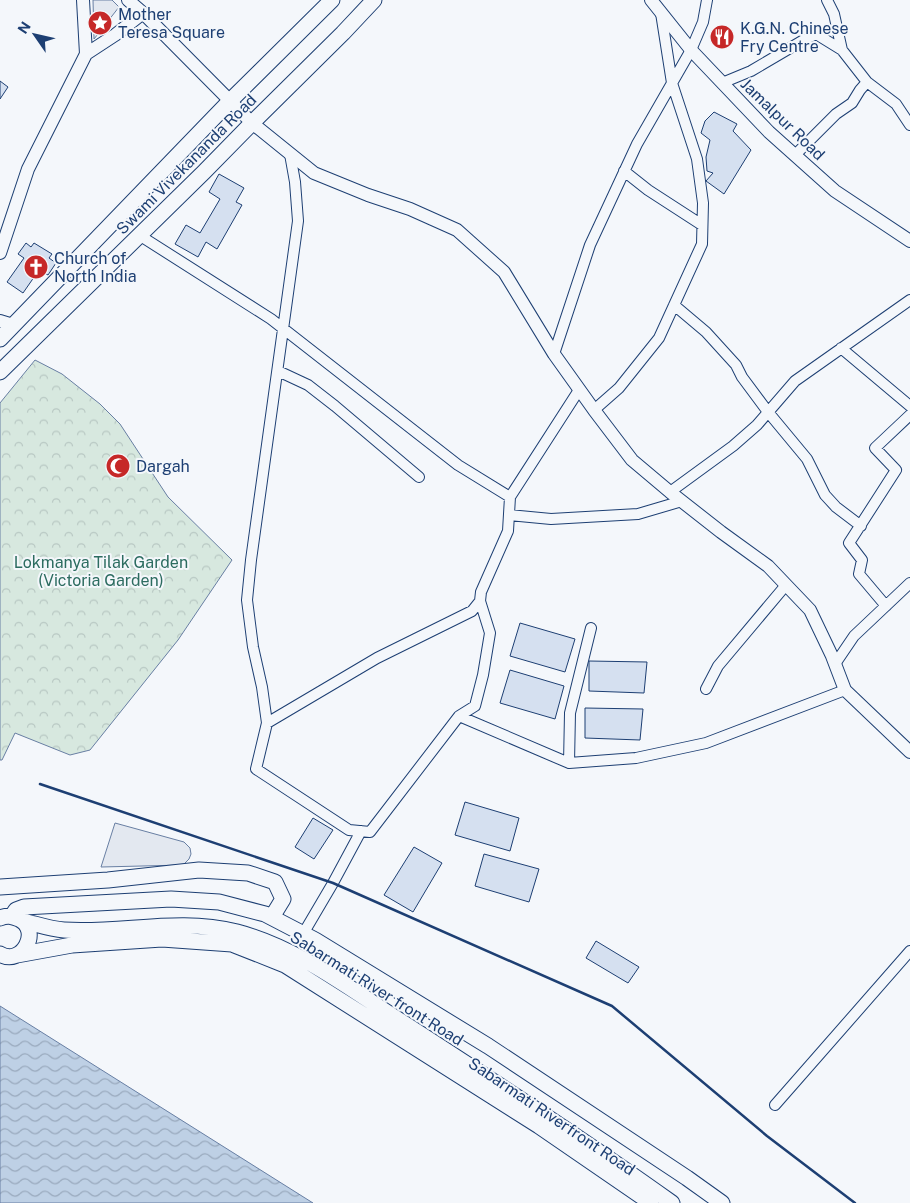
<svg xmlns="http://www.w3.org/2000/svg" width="910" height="1203" viewBox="0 0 910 1203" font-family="'Public Sans',sans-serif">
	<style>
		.park { fill: url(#park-crowns); stroke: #687fa3 }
		.parking { fill: #e3e8f0; stroke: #687fa3 }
		.water { fill: url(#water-waves); stroke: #687fa3 }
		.building { fill: #d5e0f0; stroke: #1d3f73 }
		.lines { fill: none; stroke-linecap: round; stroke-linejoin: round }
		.minor-casing { stroke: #1d3f73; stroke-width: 12 }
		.tertiary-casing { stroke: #1d3f73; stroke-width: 14 }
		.secondary-casing { stroke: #1d3f73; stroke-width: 17 }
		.minor { stroke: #f4f7fb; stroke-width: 10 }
		.tertiary { stroke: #f4f7fb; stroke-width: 12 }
		.secondary { stroke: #f4f7fb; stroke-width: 15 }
		.wall { stroke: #1d3f73; stroke-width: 2.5 }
		.labels { text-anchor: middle; stroke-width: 4; stroke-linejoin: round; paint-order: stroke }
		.poi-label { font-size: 16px; fill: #1d3f73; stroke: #f4f7fb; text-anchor: start }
		.street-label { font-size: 16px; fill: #1d3f73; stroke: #f4f7fb }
		.park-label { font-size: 16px; fill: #2c6c60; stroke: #f4f7fb }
	</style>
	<defs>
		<pattern id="park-crowns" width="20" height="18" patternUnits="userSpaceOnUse" patternTransform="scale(1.25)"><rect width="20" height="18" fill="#d7e8df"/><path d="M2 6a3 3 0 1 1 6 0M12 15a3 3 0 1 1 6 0" fill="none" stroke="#b8c8c3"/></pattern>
		<pattern id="water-waves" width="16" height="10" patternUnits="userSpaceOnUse" patternTransform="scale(1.25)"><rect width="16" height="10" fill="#bed0e5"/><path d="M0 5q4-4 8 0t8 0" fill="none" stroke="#9aaabe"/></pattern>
	</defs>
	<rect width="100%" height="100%" fill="#f4f7fb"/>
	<path class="park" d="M35 360 62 374 100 404 120 424 168 497 232 560 178 640 90 750 70 755 15 733 2 760H0V403Z"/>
	<path class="parking" d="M93 0H112L119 7 94 39Z
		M115 823 184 842 190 848 191 854 189 859 183 865 101 867Z"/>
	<path class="water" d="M0 1006 313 1203H0Z"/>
	<path class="building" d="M0 81 8 87 0 99Z
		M714 112 737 124 733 131 751 150 724 194 706 181 713 173 707 171 706 157 710 140 701 133 705 121Z
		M219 174 244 188 236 202 242 205 217 249 206 242 198 257 175 244 186 225 200 233 220 199 209 192Z
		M26 243 31 247 34 243 52 254 49 258 56 263 48 275 39 270 23 293 7 282 24 258 18 254Z
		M520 623 575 639 565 672 510 656Z
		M589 661 647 662 644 693 589 691Z
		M510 670 564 686 555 719 500 703Z
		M585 708 643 709 640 740 585 738Z
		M465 802 519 818 510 851 455 835Z
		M313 818 333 830 314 859 295 847Z
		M414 847 442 863 413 912 384 895Z
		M484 854 539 869 529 902 475 886Z
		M596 941 639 967 628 983 586 958Z"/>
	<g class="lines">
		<defs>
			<path id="minor" d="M827 0 834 14 842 50 867 82 896 104 910 125
				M722 83 751 71 802 41 816 34 842 50
				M290 154 295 182 298 221 251 560 247 600 253 647 262 687 267 723 256 769 349 830 370 832 459 716 475 706 483 675 490 633 480 601 481 592 508 531 510 497
				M795 155 836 114 852 103 860 90 867 82
				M624 171 648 190 702 225
				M139 235 271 319 458 465 510 497 579 390
				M674 305 706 332 736 365 742 377 768 412 807 459 825 495 836 507 861 526
				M841 348 910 406
				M554 354 590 245 637 144 691 50 703 22 707 0
				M278 371 308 385 335 406 419 477
				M594 410 619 388 659 338 702 244 703 203 697 159 672 83 661 13
				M670 492 733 446 757 425 795 381 910 300
				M509 515 551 519 638 514 682 501
				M886 606 859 574 862 560 849 543 896 470 875 448 910 415
				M835 664 854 636 910 583
				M706 689 718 666 786 585
				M459 716 569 763 570 713 591 628
				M267 723 377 658 472 611 480 601
				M569 763 636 758 706 743 845 690
				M303 934 333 883 361 831
				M775 1105 910 951"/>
			<path id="tertiary" d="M83 0 86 54
				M128 0 143 13 252 123 314 173 368 195 410 209 457 230 504 272 554 354 594 410 632 460 670 492 721 532 768 566 810 610 832 656 845 690 910 752
				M651 0 691 50 769 132 835 191 910 241
				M0 253 28 169 86 54 115 35 143 13
				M0 321 13 325"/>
			<path id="secondary" d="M0 339 230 101 332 0
				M0 372 204 172 252 123 343 33 374 0
				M0 887 108 880 199 870 248 873 275 882 283 899 272 917
				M12 916 16 910 24 907 171 899 219 902 265 914 315 940 488 1046 687 1178 722 1203
				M0 918C7 915 12 916 19 919 42 930 22 967 0 954
				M23 921C36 924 50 929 64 930 122 934 178 917 237 932 298 948 350 989 402 1022 493 1081 584 1140 672 1203
				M17 955 72 945 162 939 232 944 285 965 539 1126 651 1203"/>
		</defs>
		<use href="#minor" class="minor-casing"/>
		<use href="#tertiary" class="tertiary-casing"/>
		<use href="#secondary" class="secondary-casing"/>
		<use href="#minor" class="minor"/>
		<use href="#tertiary" class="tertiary"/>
		<use href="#secondary" class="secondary"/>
		<path class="wall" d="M40 784 333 883 612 1006 767 1136 855 1203"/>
	</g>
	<defs>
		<symbol id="sight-disc" viewBox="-11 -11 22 22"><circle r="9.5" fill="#c62828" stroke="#f4f7fb"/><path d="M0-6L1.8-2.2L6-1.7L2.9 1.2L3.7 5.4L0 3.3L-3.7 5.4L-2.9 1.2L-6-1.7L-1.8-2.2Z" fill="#fff"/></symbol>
		<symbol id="restaurant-disc" viewBox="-11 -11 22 22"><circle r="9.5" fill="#c62828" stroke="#f4f7fb"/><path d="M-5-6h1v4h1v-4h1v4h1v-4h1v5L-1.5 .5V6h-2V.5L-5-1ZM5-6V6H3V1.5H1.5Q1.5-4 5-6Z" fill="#fff"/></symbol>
		<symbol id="church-disc" viewBox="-11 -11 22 22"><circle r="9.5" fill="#c62828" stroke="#f4f7fb"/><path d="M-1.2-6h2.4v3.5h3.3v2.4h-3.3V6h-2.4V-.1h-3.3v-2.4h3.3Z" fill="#fff"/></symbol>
		<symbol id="mosque-disc" viewBox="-11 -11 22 22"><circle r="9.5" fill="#c62828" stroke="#f4f7fb"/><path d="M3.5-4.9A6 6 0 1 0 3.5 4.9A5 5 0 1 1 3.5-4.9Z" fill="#fff"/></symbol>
	</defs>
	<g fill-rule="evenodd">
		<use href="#sight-disc" x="86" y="9" width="28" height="28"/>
		<use href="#restaurant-disc" x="708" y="23" width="28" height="28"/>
		<use href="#church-disc" x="22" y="253" width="28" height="28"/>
		<use href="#mosque-disc" x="104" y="452" width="28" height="28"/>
	</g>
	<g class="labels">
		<g class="poi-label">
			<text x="118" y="20">Mother<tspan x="118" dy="18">Teresa Square</tspan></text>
			<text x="740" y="34">K.G.N. Chinese<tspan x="740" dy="18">Fry Centre</tspan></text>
			<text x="54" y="264">Church of<tspan x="54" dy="18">North India</tspan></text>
			<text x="136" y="472">Dargah</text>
		</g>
		<g class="street-label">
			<text transform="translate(783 119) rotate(44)" y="6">Jamalpur Road</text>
			<text transform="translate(186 164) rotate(-45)" y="6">Swami Vivekananda Road</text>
			<text transform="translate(377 988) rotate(32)" y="6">Sabarmati River front Road</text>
			<text transform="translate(552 1116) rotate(34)" y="6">Sabarmati Riverfront Road</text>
		</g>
		<g class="park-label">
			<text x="101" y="568">Lokmanya Tilak Garden<tspan x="101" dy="18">(Victoria Garden)</tspan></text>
		</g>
	</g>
	<g transform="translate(35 35) rotate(304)" stroke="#f4f7fb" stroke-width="4" paint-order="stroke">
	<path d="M0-4L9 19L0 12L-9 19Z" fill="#1d3f73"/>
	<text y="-8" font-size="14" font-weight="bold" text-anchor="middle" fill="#1d3f73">N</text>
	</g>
</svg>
